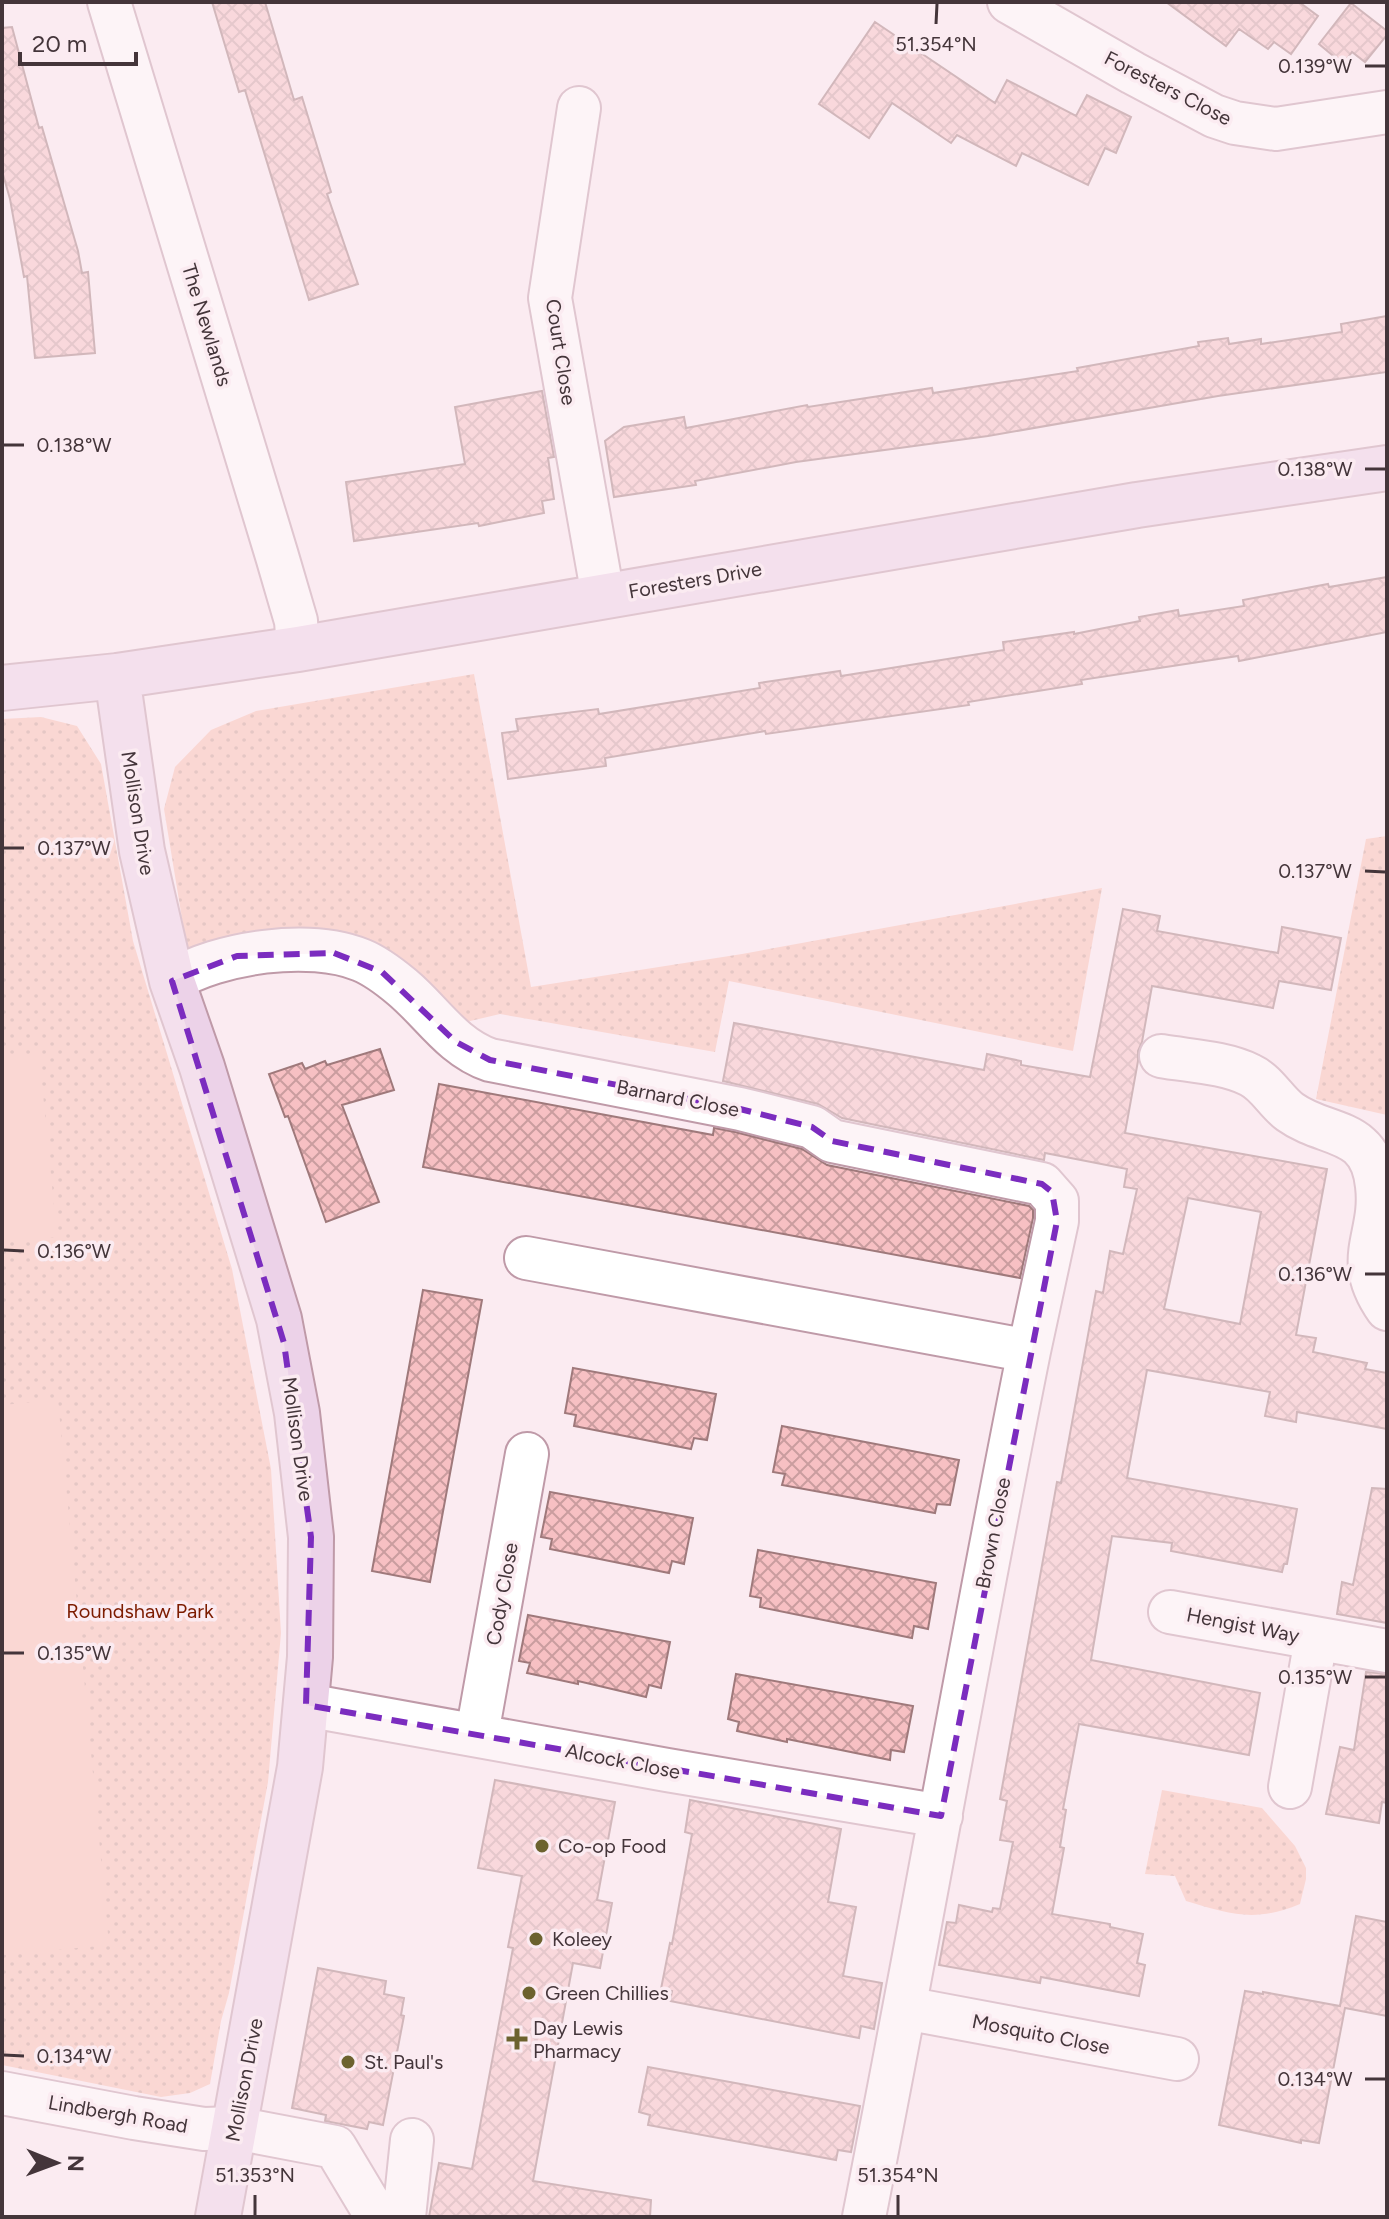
<svg xmlns="http://www.w3.org/2000/svg" width="1389" height="2219" viewBox="0 0 1389 2219" font-family="Figtree,sans-serif">
	<style>
		.grass { fill: url(#grass-dots) }
		.pitch { fill: #f9bfb0 }
		.building { fill: url(#building-cross-hatch); stroke: #9f797b; stroke-width: 2; fill-rule: evenodd }
		.lines { fill: none; stroke-linecap: round; stroke-linejoin: round }
		.street-casing { stroke: #bf9aa8; stroke-width: 46 }
		.secondary-casing { stroke: #bf9aa8; stroke-width: 48 }
		.street { stroke: #fff; stroke-width: 42 }
		.secondary { stroke: #ecd2e8; stroke-width: 44 }
		.marked { fill: none; stroke: #7b2cbf; stroke-width: 6; stroke-dasharray: 16 10; stroke-linejoin: round }
		.ticks { fill: none; stroke: #44353a; stroke-width: 3 }
		.poi-dot { fill: #6c622e; stroke: #fbebf1; stroke-width: 3 }
		.labels { text-anchor: middle; stroke-width: 7; stroke-linejoin: round; paint-order: stroke }
		.street-label { font-size: 20px; fill: #44353a; stroke: #fbebf1 }
		.park-label { font-size: 20px; fill: #7d1c00; stroke: #fbebf1 }
		.poi-label { font-size: 20px; fill: #44353a; stroke: #fbebf1; text-anchor: start }
		.ticks-label { font-size: 20px; text-anchor: middle; fill: #44353a; stroke: #fbebf1; stroke-width: 7; stroke-linejoin: round; paint-order: stroke }
	</style>
	<defs>
		<pattern id="grass-dots" width="8" height="8" patternUnits="userSpaceOnUse" patternTransform="scale(2)"><rect width="8" height="8" fill="#f9bfb0"/><path d="M2 2h.1M6 6h.1" fill="none" stroke="#cb9c90" stroke-width="1.8" stroke-linecap="round"/></pattern>
		<pattern id="building-cross-hatch" width="8" height="8" patternUnits="userSpaceOnUse" patternTransform="scale(2)"><rect width="8" height="8" fill="#f7c0c3"/><path d="M0 0l8 8M0 8l8-8" fill="none" stroke="#ca9d9f"/></pattern>
	</defs>
	<rect width="100%" height="100%" fill="#fbebf1"/>
	<path class="grass" d="M474 674 531 987 742 954 1102 888 1073 1051 729 981 715 1052 500 1014 466 1022 436 991 317 935 187 949 164 809 175 767 211 730 256 711Z
		M41 717 77 726 101 764 133 941 232 1269 271 1469 281 1633 268 1782 229 1993 221 2021 210 2084 190 2093 161 2097 2 2065V719Z
		M1387 836V1115L1316 1099 1366 839Z
		M1162 1790 1262 1808 1295 1846 1306 1868V1879L1300 1904C1254 1923 1230 1914 1186 1901L1175 1876 1145 1874Z"/>
	<path class="pitch" d="M39 1053 57 1237 2 1242V1057Z
		M58 1400 109 1945 2 1955V1405Z"/>
	<path class="building" d="M212 2H265L294 100 302 97 331 192 327 194 358 284 309 300 245 90 239 92Z
		M1166 2H1299L1318 16 1291 54 1274 42 1268 49 1239 29 1226 46Z
		M1351 3 1387 31V35L1365 62 1352 52 1343 64 1319 44Z
		M875 22 995 103 1007 80 1076 116 1087 95 1131 117 1116 153 1105 148 1088 185 1022 153 1016 166 957 135 951 143 892 103 869 138 819 104Z
		M12 27 39 128 42 127 78 251 82 273 88 272 95 353 35 358 27 276 24 277 10 199 2 171V28Z
		M1387 316V372L1218 396 988 436 796 462 695 481 696 485 614 497 605 441 624 427 684 417 686 428 807 405 808 407 932 388 933 393 1078 371 1077 368 1199 346 1198 342 1228 338 1229 344 1261 339V344L1342 332 1341 324Z
		M542 391 554 457 548 458 554 499 542 501 544 513 479 526 478 523 354 541 346 482 465 464 455 407Z
		M1387 577V632L1239 661 1238 656 1081 680 1082 684 968 702 969 705 766 734 765 731 605 758 606 766 508 779 502 733 518 731 516 719 598 709 599 714 760 688 759 683 840 671 841 676 1004 650 1003 642 1074 632V634L1140 621 1139 617 1178 610 1179 616 1244 606 1243 600 1328 584 1329 587Z
		M1123 909 1160 916 1157 931 1278 953 1282 927 1341 938 1331 990 1279 981 1273 1008 1152 986 1142 1042 1138 1051V1061L1125 1133 1327 1169 1296 1335 1316 1338 1313 1352 1367 1363 1365 1369 1387 1373V1429L1297 1412 1296 1422 1265 1416 1270 1392 1147 1370 1127 1478 1297 1509 1287 1564H1284L1282 1572 1171 1551 1172 1543 1112 1536 1091 1660 1260 1693 1249 1755 1079 1724 1063 1809 1066 1810 1060 1847 1064 1848 1052 1914 1110 1924V1927L1143 1934 1137 1963 1145 1965 1139 1996 1041 1977 1040 1983 939 1965 947 1922 956 1923 959 1905 992 1912 993 1908 1000 1909 1013 1842 1000 1840 1007 1801 1000 1799 1057 1482 1061 1483 1096 1291 1103 1293 1110 1251 1123 1254 1137 1189 1124 1187 1127 1169 1045 1153 1044 1160 842 1118 818 1104 723 1081 734 1023 984 1070 987 1054 1021 1061V1065L1090 1077ZM1188 1198 1261 1212 1240 1324 1164 1309Z
		M380 1049 394 1090 342 1105 379 1202 326 1222 288 1116 285 1117 269 1074 302 1063 305 1069 325 1061 327 1065Z
		M439 1084 713 1135 714 1128 735 1132 802 1149 827 1165 1029 1206 1033 1210V1218L1020 1278 423 1167Z
		M423 1290 482 1300 430 1582 372 1571Z
		M573 1368 716 1394 707 1440 694 1438 691 1449 574 1426 576 1415 565 1413Z
		M782 1426 959 1460 950 1505 937 1504 935 1513 782 1485 785 1474 773 1472Z
		M1372 1488 1387 1489V1623L1337 1614 1342 1582 1353 1585Z
		M550 1492 693 1518 684 1564 672 1561 669 1573 550 1549 552 1539 541 1537Z
		M758 1550 936 1583 928 1629 914 1626 912 1638 760 1607 761 1598 750 1596Z
		M528 1615 670 1642 661 1688 649 1685 646 1697 578 1681V1684L527 1673 530 1663 519 1661Z
		M1366 1672 1387 1674V1803L1382 1802 1379 1823 1326 1814 1340 1747 1354 1750Z
		M736 1674 913 1706 904 1752 891 1750 890 1760 787 1739V1742L737 1731 739 1722 728 1719Z
		M495 1780 615 1802 597 1900 612 1903 600 1968 573 1963 533 2181 651 2200 650 2217H429L439 2163 472 2169 513 1948 508 1947 522 1876 478 1868Z
		M690 1800 841 1829 828 1902 856 1907 843 1976 882 1983 874 2029 861 2026 859 2038 670 2001 672 1991 661 1989 670 1943 672 1944 692 1834 685 1832Z
		M1356 1916 1387 1922V2016L1345 2008 1319 2143 1301 2140V2143L1219 2125 1245 1991 1263 1994V1992L1340 2006Z
		M318 1968 386 1981 384 1994 404 1998 401 2015 404 2016 383 2125 369 2122 367 2129 325 2121 326 2115 292 2108Z
		M648 2067 860 2106 851 2152 838 2150 836 2160 648 2125 650 2115 639 2112Z"/>
	<g class="lines">
		<defs>
			<path id="street" d="M109 2 277 556 296 621 298 649
				M1009 2 1133 73 1214 116 1235 123 1276 129 1387 112
				M579 108 550 298 603 596
				M172 981C218 952 310 939 361 960 376 966 390 977 402 987 432 1012 452 1047 490 1060L740 1109 812 1127 832 1141 1042 1184 1057 1201V1221L1029 1351
				M1161 1056C1189 1061 1224 1062 1250 1075 1267 1083 1276 1102 1290 1112 1326 1138 1371 1126 1377 1186 1383 1237 1351 1258 1387 1309
				M526 1258 1029 1351C971 1639 921 1929 864 2217
				M1170 1612 1387 1651
				M306 1705 667 1770 941 1816
				M477 1734 527 1454
				M1290 1787 1316 1639
				M905 2008 1177 2059
				M2 2093 134 2118 204 2129 235 2128 335 2147 377 2217
				M404 2217 412 2140"/>
			<path id="secondary" d="M117 676 142 851 172 981 202 1067 279 1319 297 1413 311 1537 310 1657 300 1767 218 2217
				M2 688 117 676 298 649 1137 505 1387 468"/>
		</defs>
		<use href="#street" class="street-casing"/>
		<use href="#secondary" class="secondary-casing"/>
		<use href="#street" class="street"/>
		<use href="#secondary" class="secondary"/>
	</g>
	<path d="M0 0H1389V2219H0ZM334 953 382 972 456 1042 490 1060 740 1109 812 1127 832 1141 1042 1184 1052 1192 1057 1221 941 1816 306 1705 311 1537 284 1343 172 981 237 956Z" fill="#fbebf1" fill-opacity=".55" fill-rule="evenodd"/>
	<path class="marked" d="M334 953 382 972 456 1042 490 1060 740 1109 812 1127 832 1141 1042 1184 1052 1192 1057 1221 941 1816 306 1705 311 1537 284 1343 172 981 237 956Z"/>
	<path class="ticks" d="M936 24 937 4M1365 66H1385M4 445H24M1365 469H1385M4 848H24M1365 871 1385 872M4 1250 24 1251M1365 1274H1385M4 1653H24M1365 1677H1385M4 2055 24 2056M1365 2079H1385M255 2215V2195M898 2215V2195"/>
	<g class="poi-dot">
		<circle cx="542" cy="1846" r="8"/>
		<circle cx="536" cy="1939" r="8"/>
		<circle cx="529" cy="1993" r="8"/>
		<path d="M513 2027h8v8h8v8h-8v8h-8v-8h-8v-8h8z"/>
		<circle cx="348" cy="2062" r="8"/>
	</g>
	<g class="labels">
		<g class="street-label">
			<text transform="translate(1168 88) rotate(27)" y="7">Foresters Close</text>
			<text transform="translate(207 325) rotate(73)" y="7">The Newlands</text>
			<text transform="translate(561 352) rotate(81)" y="7">Court Close</text>
			<text transform="translate(695 580) rotate(-10)" y="7">Foresters Drive</text>
			<text transform="translate(138 813) rotate(81)" y="7">Mollison Drive</text>
			<text transform="translate(678 1098) rotate(11)" y="7">Barnard Close</text>
			<text transform="translate(298 1439) rotate(82)" y="7">Mollison Drive</text>
			<text transform="translate(993 1533) rotate(-79)" y="7">Brown Close</text>
			<text transform="translate(502 1594) rotate(-80)" y="7">Cody Close</text>
			<text transform="translate(1243 1625) rotate(11)" y="7">Hengist Way</text>
			<text transform="translate(623 1761) rotate(11)" y="7">Alcock Close</text>
			<text transform="translate(1041 2034) rotate(11)" y="7">Mosquito Close</text>
			<text transform="translate(244 2080) rotate(-79)" y="7">Mollison Drive</text>
			<text transform="translate(118 2114) rotate(10)" y="7">Lindbergh Road</text>
		</g>
		<g class="park-label">
			<text x="140" y="1618">Roundshaw Park</text>
		</g>
		<g class="poi-label">
			<text x="558" y="1853">Co-op Food</text>
			<text x="552" y="1946">Koleey</text>
			<text x="545" y="2000">Green Chillies</text>
			<text x="533" y="2035">Day Lewis<tspan x="533" dy="23">Pharmacy</tspan></text>
			<text x="364" y="2069">St. Paul's</text>
		</g>
	</g>
	<g class="ticks-label">
		<text x="936" y="51">51.354°N</text>
		<text x="1315" y="73">0.139°W</text>
		<text x="74" y="452">0.138°W</text>
		<text x="1315" y="476">0.138°W</text>
		<text x="74" y="855">0.137°W</text>
		<text x="1315" y="878">0.137°W</text>
		<text x="74" y="1258">0.136°W</text>
		<text x="1315" y="1281">0.136°W</text>
		<text x="74" y="1660">0.135°W</text>
		<text x="1315" y="1684">0.135°W</text>
		<text x="74" y="2063">0.134°W</text>
		<text x="1315" y="2086">0.134°W</text>
		<text x="255" y="2182">51.353°N</text>
		<text x="898" y="2182">51.354°N</text>
	</g>
	<rect width="1389" height="2219" fill="none" stroke="#44353a" stroke-width="8"/>
	<g transform="translate(56 2163) rotate(91)" stroke="#fbebf1" stroke-width="6" paint-order="stroke">
	<path d="M0-6L14 30L0 20L-14 30Z" fill="#44353a"/>
	<text y="-12" font-size="22" font-weight="bold" text-anchor="middle" fill="#44353a">N</text>
	</g>
	<path d="M20 52v12h116v-12" fill="none" stroke="#44353a" stroke-width="4"/>
	<text x="32" y="52" font-size="24" fill="#44353a" stroke="#fbebf1" stroke-width="6" paint-order="stroke">20 m</text>
</svg>
